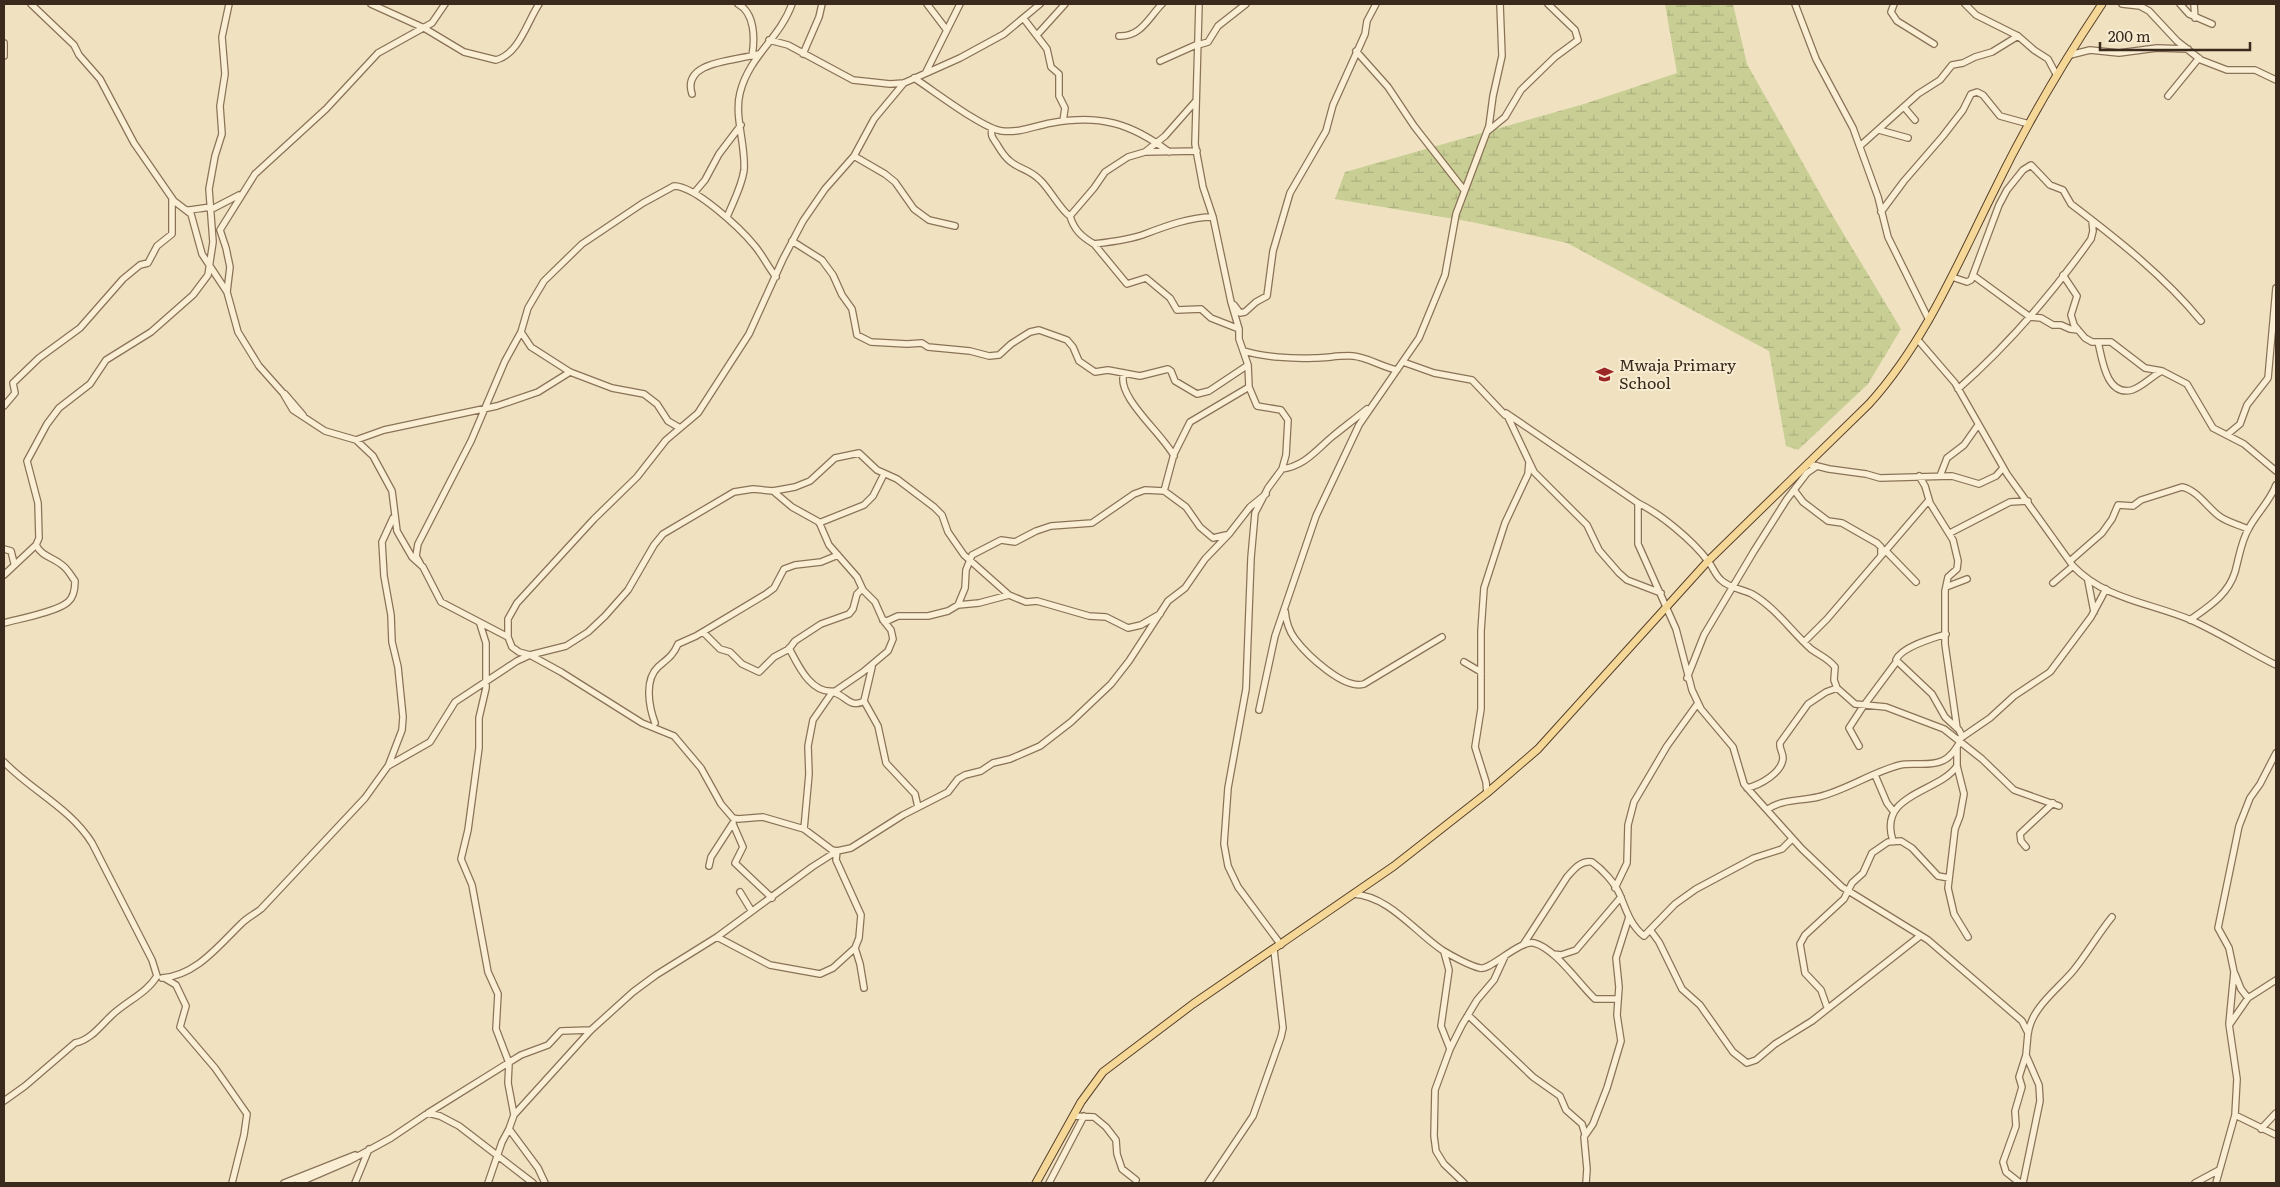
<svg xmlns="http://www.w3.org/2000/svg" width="2280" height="1187" viewBox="0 0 2280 1187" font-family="Literata,serif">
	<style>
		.wetland { fill: url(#wetland-marsh) }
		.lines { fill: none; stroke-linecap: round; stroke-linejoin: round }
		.minor-casing { stroke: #8a7258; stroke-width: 8 }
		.major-casing { stroke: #57402c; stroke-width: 9 }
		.minor { stroke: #faefd4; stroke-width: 5.5 }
		.major { stroke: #f5d897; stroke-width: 7 }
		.labels { text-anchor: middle; stroke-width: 4; stroke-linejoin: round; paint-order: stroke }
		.poi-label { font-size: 16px; fill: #392a1d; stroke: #f7ecd1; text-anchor: start }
	</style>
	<defs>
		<pattern id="wetland-marsh" width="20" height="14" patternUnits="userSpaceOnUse" patternTransform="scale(1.25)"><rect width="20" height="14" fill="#c8ce94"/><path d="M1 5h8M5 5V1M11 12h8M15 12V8" fill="none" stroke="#adb17f"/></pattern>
	</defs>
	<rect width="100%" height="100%" fill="#f0e2c1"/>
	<path class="wetland" d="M1665 4H1733L1747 64 1831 213 1901 329 1868 384 1798 450 1786 446 1769 351 1567 243 1472 222 1335 199 1345 172 1584 104 1677 73Z"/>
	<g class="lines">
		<defs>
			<path id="minor" d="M31 4 74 45 79 55 100 79 134 143 174 201 191 214 202 254 227 292 238 332 259 366 283 393 293 410 325 431 356 440 373 456 392 491 397 531 412 557 423 567 441 602 508 637 512 647 519 652 530 655 561 672 642 723 674 736 701 768 721 804 733 818 738 819 763 817 804 829 832 850 837 851 836 860 861 915 859 938 855 948 860 964 864 988
				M371 4 424 28 464 52 496 60C519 54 527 22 539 4
				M738 4C755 13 755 39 752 56
				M927 4 946 29
				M1199 4 1195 144 1203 187 1213 217 1231 302 1239 329V339L1248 365 1249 387 1257 406 1281 410 1288 420 1286 455 1282 469 1268 488 1255 513 1251 558 1246 689 1228 788 1224 844 1228 866 1238 887 1281 945
				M1795 4 1816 59 1853 128 1878 197 1888 237 1929 320
				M1894 4 1891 12 1897 21 1934 44
				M1965 4 1976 15 2018 36 2034 50 2048 59 2057 76
				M2122 4 2140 6 2149 11 2177 41 2201 60 2227 70H2255L2276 80
				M2180 4 2189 14 2212 24
				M2194 4 2195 18
				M1024 19 1047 49 1051 67 1059 74V96L1065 108 1063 121
				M1037 35 1065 4
				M1119 36C1141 37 1149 17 1162 4
				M769 40 788 45 853 80 890 84 904 83 960 58 1004 34 1040 4
				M4 43V56
				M1198 45 1208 42 1218 26 1246 4
				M1356 51 1388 87 1414 126 1464 190
				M803 54 819 17 822 4
				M2070 55 2090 50 2119 53 2157 48 2188 49
				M1160 61 1198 44
				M926 72 960 4
				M914 78C933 90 983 129 1002 131 1020 133 1034 126 1051 123 1099 114 1131 123 1169 152
				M692 94C681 60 738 61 758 54
				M2168 96 2199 58
				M1904 107 1915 120
				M992 129C990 137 994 139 998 146 1013 172 1024 164 1040 180 1049 188 1062 212 1070 216 1074 230 1082 237 1094 244 1111 242 1129 240 1145 234 1166 226 1190 217 1213 217
				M1879 130 1908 138
				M1488 131 1505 117 1521 90 1555 57 1578 40 1575 30 1548 4
				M1860 146 1918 94 1940 80 1952 65 1963 63 1975 57 1992 52 2018 36
				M1145 152 1165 136 1195 102
				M854 156 885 174 895 182 914 209 929 220 955 226
				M694 193 705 180 719 154 741 125
				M187 210C196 210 208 206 214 208L239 195
				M1881 212 1904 181 1943 136 1963 110 1971 94 1977 92 1983 95 2000 116 2029 124
				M1070 216 1094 188 1105 172 1128 157 1145 152 1197 151
				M727 217C733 202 742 186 744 170 746 145 734 117 740 93 749 56 780 38 792 4
				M792 241 822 260 833 275 842 295 852 309 857 335 871 342 907 344 922 343 928 347 970 351 989 356 999 355 1011 344 1030 332 1039 330 1067 340 1073 347 1079 361 1095 372 1108 370 1140 376 1168 369 1171 371 1175 381 1197 394 1209 391 1248 365
				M1094 244 1127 284 1146 278 1170 298 1177 310 1201 309 1211 318 1239 329
				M2063 275 2077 296 2071 315 2074 325 2085 338 2092 342H2111L2145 368 2162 371
				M1974 276 2030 317 2041 318 2053 325H2061L2070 329 2078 330
				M1952 277 1967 282 1971 280 1999 205 2007 190 2023 170 2031 165 2050 185 2063 190 2071 204C2117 239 2164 276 2201 321
				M227 292 230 267 226 248 220 230 255 174 326 109 378 53 432 23 445 4
				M1234 305 1240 313 1245 312 1256 302 1267 296 1273 251 1290 193 1326 131 1333 105 1365 34 1367 21 1376 4
				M521 332 531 347 570 372 612 388 644 394 657 404 668 421 680 428
				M1918 340 1955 383 2007 474 2073 566C2104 599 2151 603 2191 620 2220 633 2248 651 2276 665
				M2098 342C2102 358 2106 397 2132 390 2142 387 2152 376 2162 371L2187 384 2213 428 2244 444 2276 471
				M1244 351C1263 357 1294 359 1314 358 1327 358 1340 355 1353 356 1367 357 1382 367 1397 370
				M1403 362 1434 373 1472 380 1505 415 1506 413 1638 503V544L1676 629 1692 690 1701 709 1733 747 1744 784 1749 790 1802 849 1842 887 1928 940 2022 1021 2028 1033 2026 1055 2039 1085 2040 1101 2023 1183
				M1124 373C1115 396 1163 434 1174 456
				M1958 389C2008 345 2052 294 2091 239L2093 231 2092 221
				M285 394 303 415
				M4 406 15 393 13 383 39 358 80 328 123 279 140 265 148 263 157 246 172 234V199
				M1507 415 1534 472 1587 525 1599 550 1619 573 1627 580 1661 593
				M2228 434 2240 424 2247 405 2268 378 2276 288
				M356 440 384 430 497 406 538 392 570 372
				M1809 464 1829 469 1866 474 1880 478 1952 476 1979 484 1996 476 2003 468
				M1282 469C1305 466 1316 450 1333 436 1344 427 1356 418 1367 409
				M1919 476 1925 486 1930 503 1953 540 1958 561 1957 569 1948 577 1945 591V644L1957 728
				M1940 476 1947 458 1964 445 1978 425
				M1794 490 1803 502 1828 521 1842 523 1877 543 1881 547V555
				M773 491 792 507 819 522 829 545 857 577 863 590 875 602 883 620 891 630 893 639 888 651 863 672 831 694 813 720 808 746 809 774 804 829
				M1164 491 1174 454 1190 422 1249 387
				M1638 503C1661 514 1693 541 1708 561 1713 567 1715 575 1721 580 1729 588 1742 589 1752 594 1776 608 1791 631 1811 649 1819 655 1828 658 1835 667L1834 680 1837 688 1855 704 1886 707 1944 729 1982 759 2014 790 2059 806
				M819 523 864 505 873 496 884 474
				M1950 533 2010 502 2028 501
				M4 549 11 551 14 563
				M1885 550 1916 582
				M2070 561 2102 533 2112 519 2118 505 2133 506 2141 500 2182 487C2197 490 2208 508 2219 516 2227 522 2239 525 2248 529
				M420 563 416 556 418 544 471 441 505 361 521 332 528 308 544 281 582 244 643 203 674 186C695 186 740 228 754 245 762 254 768 267 776 277
				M4 575 36 545 39 538 38 503 27 461 47 424 59 408 90 384 106 360 151 332 193 295 208 275 213 242 209 189 215 156 222 134 220 106 225 74 222 37 229 4
				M2088 581 2094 612
				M2053 583 2073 566
				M1946 587 1967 579
				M958 605 965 588 966 570 972 555 1001 540 1015 542 1036 531 1051 526 1092 523 1134 494 1145 490 1164 491 1167 493 1186 507 1200 527 1213 538 1226 535
				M1285 611C1286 621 1289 631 1295 639 1307 655 1344 690 1364 684L1442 637
				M883 620 887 621 898 616H928L948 611 958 605 979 603 1009 595
				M2190 620C2208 607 2228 595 2235 572 2239 558 2241 541 2249 528 2257 513 2270 501 2276 485
				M4 623C18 619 57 612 68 602 74 597 75 588 75 581 71 576 68 569 62 565 53 557 42 557 36 545
				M480 624 486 643V688L479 718V748L468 830 461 859 472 885 488 972 498 994 496 1029 509 1063 508 1083 514 1115
				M703 632 720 649 730 652 742 664 759 672 774 657 789 649 795 641 821 624 849 614 853 609 857 594 862 589
				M1946 634C1933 638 1901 647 1896 660L1932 694 1945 717 1959 730 1962 736
				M508 637V619L517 603 594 519 637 477 666 440 698 413 749 334 783 259 803 221 825 189 854 156 874 119 904 83
				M1804 642 1827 619 1929 500
				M789 648C798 665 811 695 835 691V693C846 696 851 709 864 701
				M1464 662 1481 672
				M872 667 864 701 878 726 886 763 915 794 918 807
				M1687 678 1704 635 1754 551 1787 499 1807 473 1817 466
				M1865 704 1897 661
				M1259 710 1275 636 1316 516 1359 425 1419 338 1445 275 1456 214 1489 126 1493 96 1502 56 1500 4
				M655 723C649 707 644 680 658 667 667 659 673 656 678 644L696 636 766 594 774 588 784 569 795 565 821 562 838 555
				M1958 740 1990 718 2014 696 2050 672 2091 617 2106 589
				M1859 746 1849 728 1864 705
				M1957 747V766L1964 794 1960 816 1955 829 1948 888 1954 914 1968 937
				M4 762C32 791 70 808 92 843L152 960 157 976C147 993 127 1001 112 1015 101 1025 91 1040 75 1043L25 1086 4 1101
				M389 764 402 730 403 717 398 667 392 642 391 615 384 576 382 542 393 518
				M1875 775 1887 803 1894 812
				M1747 788C1760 785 1782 773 1783 758 1783 752 1779 749 1780 743L1808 704 1826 692 1837 688
				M1487 793 1486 782 1475 747 1481 709V631L1484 588 1505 523 1528 474 1529 462
				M1767 810C1780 799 1802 801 1818 797 1847 790 1872 772 1900 765 1914 762 1928 767 1942 761 1950 758 1955 750 1960 742
				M733 824 743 847 735 863 772 898
				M1893 841C1877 793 1939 793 1957 766
				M2026 847 2021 841 2020 834 2053 803
				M709 866 711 857 733 823
				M1615 888 1627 863 1628 825 1634 802 1667 746 1698 703
				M740 892 751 910H753
				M1353 894C1389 896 1414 931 1442 950 1450 955 1470 966 1480 968 1490 971 1519 940 1534 943 1555 948 1579 984 1595 999H1618
				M1651 931 1659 942 1682 989 1700 1005 1733 1052 1747 1063 1756 1060 1775 1044 1812 1021 1920 936
				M717 937 770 965 820 974 833 968 855 948
				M1523 945 1567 877C1574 869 1581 860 1592 862 1602 869 1615 883 1620 895 1626 910 1631 926 1644 936L1675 904 1696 889 1754 858 1782 849 1792 839
				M1444 952 1449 970 1441 1026 1450 1049
				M1553 954 1561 955 1576 950 1621 897
				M2235 974 2241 989 2248 998
				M162 978C197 975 219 945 242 923 248 917 255 914 261 909L365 798 388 766 430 742 455 702 517 661 530 655 566 646 588 632 605 616 628 590 654 545 663 534 734 492 753 489 773 491 795 487 810 481 835 458 859 453 877 470 897 479 934 507 942 515 948 532 964 555 1009 595 1026 602 1037 601 1089 616 1106 617 1128 628 1141 625 1160 614
				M166 979 176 985 186 1006 180 1027 215 1068 247 1114 244 1135 232 1183
				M1827 1007 1821 990 1805 973 1800 944 1805 935 1844 899 1852 883 1863 873 1872 853 1888 842 1901 841 1912 848 1938 876 1949 878
				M1468 1015 1533 1077 1560 1096 1566 1110 1582 1124 1585 1134
				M2230 1024 2248 998 2276 980
				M2028 1034C2031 1008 2057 990 2073 971 2087 954 2098 934 2112 917
				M428 1113 440 1116 459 1126 533 1183
				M2235 1115 2276 1135
				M1073 1116 1094 1117 1106 1127 1116 1140 1117 1154 1122 1169 1136 1180
				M2261 1129 2276 1113
				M284 1183 355 1155
				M298 1183 349 1161 391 1138 428 1113 521 1055 548 1045 561 1031 591 1030
				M355 1183 369 1149
				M488 1183 502 1142 509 1129
				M545 1183 538 1168 509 1129 514 1115 591 1030 633 992 656 975 717 937 812 867 837 851 851 848 903 815 948 792 958 779 965 775 981 771 993 763 1010 759 1040 746 1071 722 1111 684 1129 661 1168 601 1185 588 1205 559 1229 534 1250 507 1266 494
				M1049 1183 1084 1116
				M1208 1183 1253 1116 1281 1037 1283 1028 1274 950
				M1464 1183 1444 1164 1436 1151 1434 1136 1435 1090 1450 1049 1462 1025 1477 1000 1494 980 1505 956
				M1586 1183 1587 1169 1584 1137 1593 1124 1607 1088 1621 1041 1617 1015 1619 987 1616 958 1629 917
				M2020 1183 2006 1172 2003 1162 2016 1126 2015 1111 2022 1087 2019 1077 2026 1055
				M2195 1183 2219 1170
				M2216 1183 2235 1115 2237 1079 2229 1024 2234 972 2229 948 2218 928 2239 826 2250 798 2260 784 2276 753"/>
			<path id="major" d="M1036 1183 1081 1102 1103 1072 1193 1004 1394 866 1487 793 1538 749 1708 561 1869 404C1925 342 1957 265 1994 191 2025 127 2062 64 2102 4"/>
		</defs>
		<use href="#minor" class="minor-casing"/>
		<use href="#major" class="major-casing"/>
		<use href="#minor" class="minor"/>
		<use href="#major" class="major"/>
	</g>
	<defs>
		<symbol id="school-bare" viewBox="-9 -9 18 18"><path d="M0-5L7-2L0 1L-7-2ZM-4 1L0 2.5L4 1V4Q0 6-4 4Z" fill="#9c2526" stroke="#f7ecd1" stroke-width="2.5" paint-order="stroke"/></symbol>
	</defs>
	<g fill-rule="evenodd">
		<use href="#school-bare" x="1592" y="362" width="25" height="25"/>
	</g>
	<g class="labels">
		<g class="poi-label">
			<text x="1619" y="371">Mwaja Primary<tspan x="1619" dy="18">School</tspan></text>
		</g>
	</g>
	<rect width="2280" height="1187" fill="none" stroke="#392a1d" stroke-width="10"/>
	<path d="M2100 42v8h150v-8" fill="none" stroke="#392a1d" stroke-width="2.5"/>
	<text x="2108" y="42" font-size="15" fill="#392a1d" stroke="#f7ecd1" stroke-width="4" paint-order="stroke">200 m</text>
</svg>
